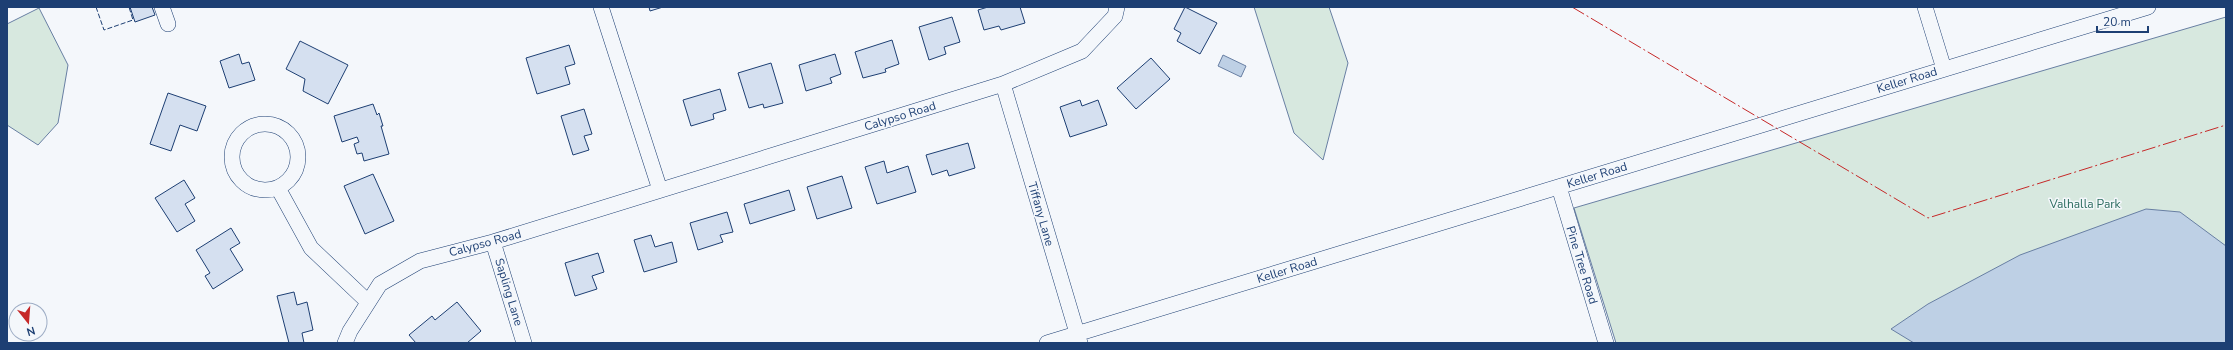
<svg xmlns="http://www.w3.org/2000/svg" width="2233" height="350" viewBox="0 0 2233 350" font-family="'Nunito Sans',sans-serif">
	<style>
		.green { fill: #d7e8df; stroke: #687fa3 }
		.water { fill: #bed0e5; stroke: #687fa3 }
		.building { fill: #d5e0f0; stroke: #1d3f73 }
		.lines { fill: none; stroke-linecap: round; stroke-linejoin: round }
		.minor-casing { stroke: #1d3f73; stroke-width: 16 }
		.minor { stroke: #f4f7fb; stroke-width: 15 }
		.fence { stroke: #1d3f73; stroke-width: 1; stroke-dasharray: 5 2; stroke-linecap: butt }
		.power { stroke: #c62828; stroke-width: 1; stroke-dasharray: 14 3 2 3; stroke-linecap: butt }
		.labels { text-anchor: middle; stroke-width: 3; stroke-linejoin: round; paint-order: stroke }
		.street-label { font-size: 12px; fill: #1d3f73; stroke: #f4f7fb }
		.park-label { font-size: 12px; fill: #2c6c60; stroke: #f4f7fb }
	</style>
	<rect width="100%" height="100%" fill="#f4f7fb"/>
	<path class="green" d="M1254 7H1329L1348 63 1323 160 1294 133Z
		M39 8 68 65 58 123 38 145 7 125V24Z
		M2226 17V343H1616L1574 208Z"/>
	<path class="water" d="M1223 55 1246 66 1241 77 1218 66Z
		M2146 209 2180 212 2226 246V343H1914L1891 329 1928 304 2020 255Z"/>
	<path class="building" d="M130 7H152L155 15 135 22Z
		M649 7H663L650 11Z
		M988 7H1020L1025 23 1001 30 999 26 984 30 978 10Z
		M1185 7 1217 23 1200 54 1177 41 1181 33 1174 29Z
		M952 17 960 42 944 47 946 54 929 60 919 27Z
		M892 40 899 64 885 69 886 72 863 78 855 52Z
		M300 41 348 65 328 104 303 91 305 79 286 69Z
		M569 45 575 64 565 67 570 84 537 94 526 58Z
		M239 54 242 64 249 62 255 80 229 88 220 61Z
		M835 54 841 74 830 78 832 83 806 91 799 65Z
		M1151 58 1170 79 1136 109 1117 88Z
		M771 63 783 103 764 108 763 104 749 108 738 73Z
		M720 89 726 110 713 114 714 119 691 126 683 100Z
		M168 93 206 106 197 131 180 125 171 151 150 144Z
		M1080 100 1082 106 1098 100 1107 125 1070 137 1060 107Z
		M373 104 377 115 379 113 383 126H381L389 154 364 161 362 153 357 154 354 144 359 142 357 137 342 142 334 116Z
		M584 109 592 134 584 136 589 150 573 155 561 116Z
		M968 143 975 168 949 176 947 170 932 175 926 155Z
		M884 161 887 173 908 166 916 192 877 204 865 167Z
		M373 174 394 221 365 234 344 186Z
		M842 176 852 208 817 219 807 187Z
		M184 180 195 198 185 204 195 221 177 232 155 198Z
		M789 190 795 210 750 224 744 204Z
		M727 212 733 232 720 235 723 242 698 250 690 223Z
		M231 228 240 243 230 249 243 270 213 289 205 276 210 273 196 250Z
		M651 235 655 247 672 242 677 262 644 272 634 240Z
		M598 253 604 272 592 276 597 289 575 296 565 263Z
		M294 292 297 305 307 302 313 330 302 333 304 343H289L277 296Z
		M457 302 481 331 467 343H416L409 335 432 316 435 320Z"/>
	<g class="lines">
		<defs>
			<path id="minor" d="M162 7 168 24
				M601 7 660 190
				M1925 7 1944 69
				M1003 84 1080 343
				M232 157a33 33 0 1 1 66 0a33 33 0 1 1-66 0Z
				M1559 187 1606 343
				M278 188 311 248 368 302
				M493 242 524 343
				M345 343 350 331 380 284 420 261 493 242 1003 84 1082 51 1115 16 1117 7
				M1047 343 2148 7"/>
		</defs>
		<use href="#minor" class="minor-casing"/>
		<use href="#minor" class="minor"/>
		<path class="fence" d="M96 7 104 30 133 20 129 7"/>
		<path class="power" d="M1572 7 1928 218 2226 125"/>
	</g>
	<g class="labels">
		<g class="street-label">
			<text transform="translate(1907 80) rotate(-17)" y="4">Keller Road</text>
			<text transform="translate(900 116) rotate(-17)" y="4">Calypso Road</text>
			<text transform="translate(1597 175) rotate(-17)" y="4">Keller Road</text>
			<text transform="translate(1041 214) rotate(74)" y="4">Tiffany Lane</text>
			<text transform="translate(485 243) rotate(-15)" y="4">Calypso Road</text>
			<text transform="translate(1582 265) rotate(73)" y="4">Pine Tree Road</text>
			<text transform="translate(1287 270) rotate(-17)" y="4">Keller Road</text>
			<text transform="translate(509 292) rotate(73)" y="4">Sapling Lane</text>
		</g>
		<g class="park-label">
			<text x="2085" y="208">Valhalla Park</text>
		</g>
	</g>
	<rect width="2233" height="350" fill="none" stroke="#1d3f73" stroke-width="16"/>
	<g transform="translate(28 322) rotate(163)"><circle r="19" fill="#f4f7fb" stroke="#9eadc5"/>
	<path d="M0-3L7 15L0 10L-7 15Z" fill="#c62828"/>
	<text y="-6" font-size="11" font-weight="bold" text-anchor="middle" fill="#1d3f73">N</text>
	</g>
	<path d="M2097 26v6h51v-6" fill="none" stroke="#1d3f73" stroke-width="2"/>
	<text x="2103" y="26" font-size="12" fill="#1d3f73" stroke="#f4f7fb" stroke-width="3" paint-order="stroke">20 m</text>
</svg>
